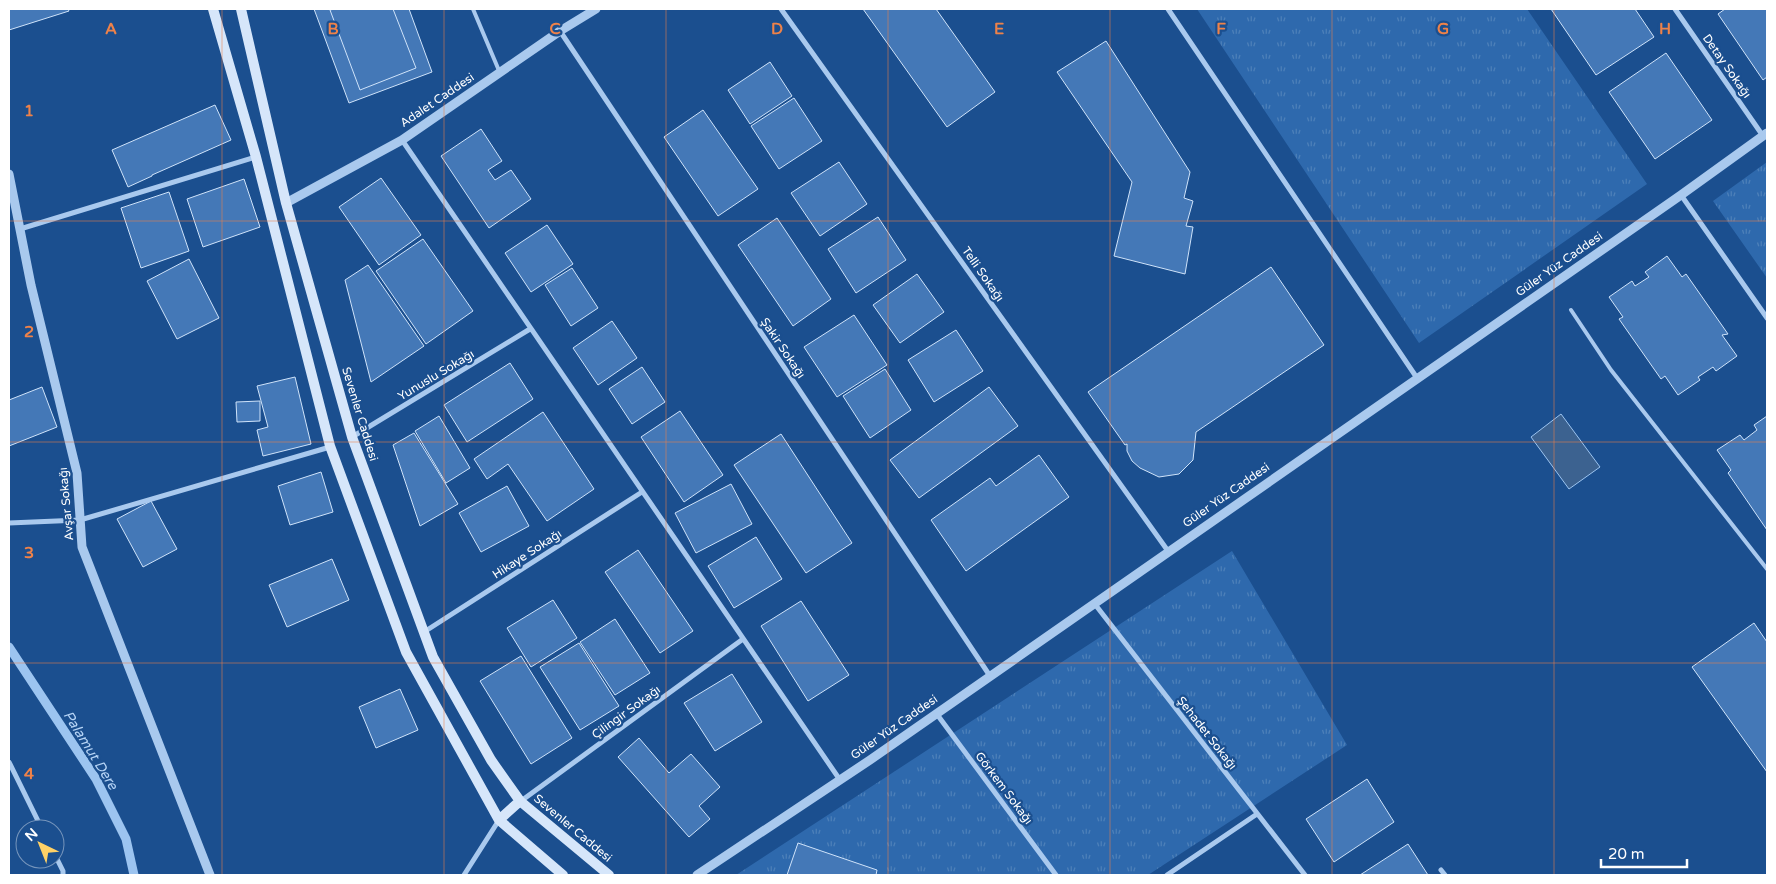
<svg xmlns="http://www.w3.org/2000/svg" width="1776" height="884" viewBox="0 0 1776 884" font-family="'Varela Round',sans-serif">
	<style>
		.grass { fill: url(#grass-tufts) }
		.water { fill: #3c6290; stroke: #9cc4f0 }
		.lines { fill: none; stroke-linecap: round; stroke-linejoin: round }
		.stream { stroke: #9cc4f0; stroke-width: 9 }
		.building { fill: #4478b7; stroke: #cfe3fa }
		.service { stroke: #a9c9ee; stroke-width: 4 }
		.minor { stroke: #a9c9ee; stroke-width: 5 }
		.tertiary { stroke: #a9c9ee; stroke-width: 9 }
		.secondary { stroke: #d6e6fa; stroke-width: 10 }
		.grid { fill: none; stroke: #ee8249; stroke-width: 1; stroke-opacity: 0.55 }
		.labels { text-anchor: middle; stroke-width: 4.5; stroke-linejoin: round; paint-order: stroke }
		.street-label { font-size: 12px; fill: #fff; stroke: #1b4f8f }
		.water-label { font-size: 14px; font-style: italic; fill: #b5d3f5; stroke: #1b4f8f }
		.grid-label { font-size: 16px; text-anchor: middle; font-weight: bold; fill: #ee8249; stroke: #1b4f8f; stroke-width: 4.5; stroke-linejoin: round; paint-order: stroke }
	</style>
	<defs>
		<pattern id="grass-tufts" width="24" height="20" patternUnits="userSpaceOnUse" patternTransform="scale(1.25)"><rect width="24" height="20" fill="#2e69ad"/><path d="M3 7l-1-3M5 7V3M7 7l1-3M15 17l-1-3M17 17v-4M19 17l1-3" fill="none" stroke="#4d80b9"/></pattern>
	</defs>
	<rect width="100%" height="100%" fill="#1b4f8f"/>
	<path class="grass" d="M1197 9H1527L1647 184 1419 343Z
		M1767 162V278L1713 201Z
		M1232 551 1347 745 1148 875H736Z"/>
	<path class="water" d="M1561 414 1600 467 1569 489 1531 437Z"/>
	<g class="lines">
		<path class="stream" d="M9 647 96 779 126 839 134 875"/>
	</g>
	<path class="building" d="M9 9H68L69 11 9 30Z
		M314 9H409L432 72 349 103Z
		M334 9H393L416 68 360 90 330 10Z
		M863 9H936L995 92 947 127Z
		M1551 9H1635L1654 37 1596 75Z
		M1725 9H1767V77L1763 80 1718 14Z
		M1106 41 1190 172 1184 198 1193 201 1186 226 1193 227 1185 274 1114 256 1132 182 1057 72Z
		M1666 53 1712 120 1655 159 1609 92Z
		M770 62 792 96 750 124 728 90Z
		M794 98 822 141 779 169 751 126Z
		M215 105 231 140 152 175V176L128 187 112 150Z
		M703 110 758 189 718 216 664 137Z
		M481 129 502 161 488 170 495 180 511 170 531 199 489 228 441 156Z
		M839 162 867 204 820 236 791 193Z
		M381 178 421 235 379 265 339 207Z
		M244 179 260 227 203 247 187 199Z
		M169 192 189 251 141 268 121 208Z
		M878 217 906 260 856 293 828 249Z
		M777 218 831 299 793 326 738 245Z
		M547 225 573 264 531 292 505 253Z
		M423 239 473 311 426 344 376 271Z
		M1667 256 1682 277 1686 274 1728 334 1722 335 1737 356 1716 371 1713 367 1698 377 1700 380 1678 395 1665 376 1661 379 1619 319 1623 317 1609 297 1632 281 1635 286 1649 277 1645 272Z
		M189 259 219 318 177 339 147 281Z
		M368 265 424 346 371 382 345 280Z
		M1271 267 1324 345 1196 432 1193 460 1179 474 1159 477 1140 468 1132 461 1127 451V444L1125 445 1088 392Z
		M572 268 598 308 571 326 545 285Z
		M917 274 944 312 900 343 873 305Z
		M854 315 887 365 837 397 804 347Z
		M612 321 637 358 598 385 573 348Z
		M956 330 983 371 934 402 908 360Z
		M510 363 533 399 467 442 444 405Z
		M642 367 665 402 632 424 609 389Z
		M885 369 911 410 870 438 843 396Z
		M295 377 311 444 263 456 257 430 268 427 257 386Z
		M42 387 57 427 9 446V400Z
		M989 387 1018 426 919 498 890 460Z
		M260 401V421L237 422 236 402Z
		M680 411 723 475 684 502 641 437Z
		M543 412 594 489 547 521 508 464 487 479 474 459Z
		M439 416 470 468 446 483 415 431Z
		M1767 416V530L1728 473 1731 470 1717 450 1740 435 1744 440 1757 430 1754 425Z
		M414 433 458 504 420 526 393 445Z
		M781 434 852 543 806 573 734 465Z
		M1039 455 1069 497 966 571 931 520 990 478 996 486Z
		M321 472 333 512 290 525 278 486Z
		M731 484 752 524 696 553 675 513Z
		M507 486 529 526 481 552 459 513Z
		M151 501 177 549 143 567 117 519Z
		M756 537 782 579 734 608 708 566Z
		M638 550 693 631 660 653 605 572Z
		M332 559 349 600 287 627 269 585Z
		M553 600 577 638 531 667 507 628Z
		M801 601 849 675 808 701 761 626Z
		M615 619 650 673 615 695 580 642Z
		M1754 623 1767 642V772L1692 667Z
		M579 643 619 706 580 730 540 667Z
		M521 656 572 738 531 764 480 681Z
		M732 674 762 722 715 751 684 703Z
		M400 689 418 730 376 748 359 707Z
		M639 738 669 773 691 754 720 787 699 806 710 819 689 837 618 757Z
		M1367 779 1394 822 1334 862 1306 819Z
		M798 843 877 870 876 875H787Z
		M1408 844 1428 875H1360Z"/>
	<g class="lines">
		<path class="service" d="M473 9 500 73
			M1571 310 1611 370 1767 569"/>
		<path class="minor" d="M781 9 1168 551
			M1168 9 1417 378
			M1675 9 1763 136
			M560 31 990 676
			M402 140 840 780
			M1681 195 1767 318
			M20 229 256 157
			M352 437 530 329
			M9 523 80 520 330 447
			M1094 603 1305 875
			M424 632 642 492
			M936 713 1056 875
			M9 762 42 829
			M521 801 743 639
			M55 855 63 871V875
			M1441 870 1445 875
			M464 875 499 820
			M1167 875 1257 814"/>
		<path class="tertiary" d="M9 174 31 285 77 473 82 547 210 875
			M286 203 402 140 560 31 596 9
			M697 875 870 760 1681 195 1767 133"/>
		<path class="secondary" d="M213 9 256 157 330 446 406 652 499 820 563 875
			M241 9 286 203 352 437 433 657 491 760 520 801 609 875
			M499 820 520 801"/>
	</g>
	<path class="grid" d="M222 9V875M444 9V875M666 9V875M888 9V875M1110 9V875M1332 9V875M1554 9V875M9 221H1767M9 442H1767M9 663H1767"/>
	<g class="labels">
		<g class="street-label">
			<text transform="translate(1727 66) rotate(55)" y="4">Detay Sokağı</text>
			<text transform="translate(437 100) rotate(-34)" y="4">Adalet Caddesi</text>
			<text transform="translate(1559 264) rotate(-35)" y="4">Güler Yüz Caddesi</text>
			<text transform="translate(983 274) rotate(55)" y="4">Telli Sokağı</text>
			<text transform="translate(783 348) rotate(56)" y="4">Şakir Sokağı</text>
			<text transform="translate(436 375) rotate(-31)" y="4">Yunuslu Sokağı</text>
			<text transform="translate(360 414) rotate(73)" y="4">Sevenler Caddesi</text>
			<text transform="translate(1226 495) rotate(-35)" y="4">Güler Yüz Caddesi</text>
			<text transform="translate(66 504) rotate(-95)" y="4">Avşar Sokağı</text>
			<text transform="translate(527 554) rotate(-33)" y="4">Hikaye Sokağı</text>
			<text transform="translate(626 712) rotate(-36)" y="4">Çilingir Sokağı</text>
			<text transform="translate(894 727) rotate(-35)" y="4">Güler Yüz Caddesi</text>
			<text transform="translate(1207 733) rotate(52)" y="4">Şehadet Sokağı</text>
			<text transform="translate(1004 788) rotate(53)" y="4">Görkem Sokağı</text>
			<text transform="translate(573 828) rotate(40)" y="4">Sevenler Caddesi</text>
		</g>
		<g class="water-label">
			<text transform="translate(91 750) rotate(58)" y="5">Palamut Dere</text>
		</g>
	</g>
	<g class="grid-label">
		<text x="111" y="34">A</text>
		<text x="333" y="34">B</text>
		<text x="555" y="34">C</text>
		<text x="777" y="34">D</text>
		<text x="999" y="34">E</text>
		<text x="1221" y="34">F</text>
		<text x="1443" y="34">G</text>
		<text x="1665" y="34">H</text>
		<text x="29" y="116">1</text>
		<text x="29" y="337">2</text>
		<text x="29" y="558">3</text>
		<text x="29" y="779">4</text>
	</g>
	<rect width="1776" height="884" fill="none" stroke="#ffffff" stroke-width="20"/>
	<g transform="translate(40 844) rotate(317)"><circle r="24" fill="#1b4f8f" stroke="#7695bc"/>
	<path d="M0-4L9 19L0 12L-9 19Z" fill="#ffd166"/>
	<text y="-8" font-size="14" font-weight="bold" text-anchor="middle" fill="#ffffff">N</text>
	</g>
	<path d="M1601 859v8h86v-8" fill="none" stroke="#ffffff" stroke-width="2.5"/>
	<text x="1608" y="859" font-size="15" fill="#ffffff" stroke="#1b4f8f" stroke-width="4" paint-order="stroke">20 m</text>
</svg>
